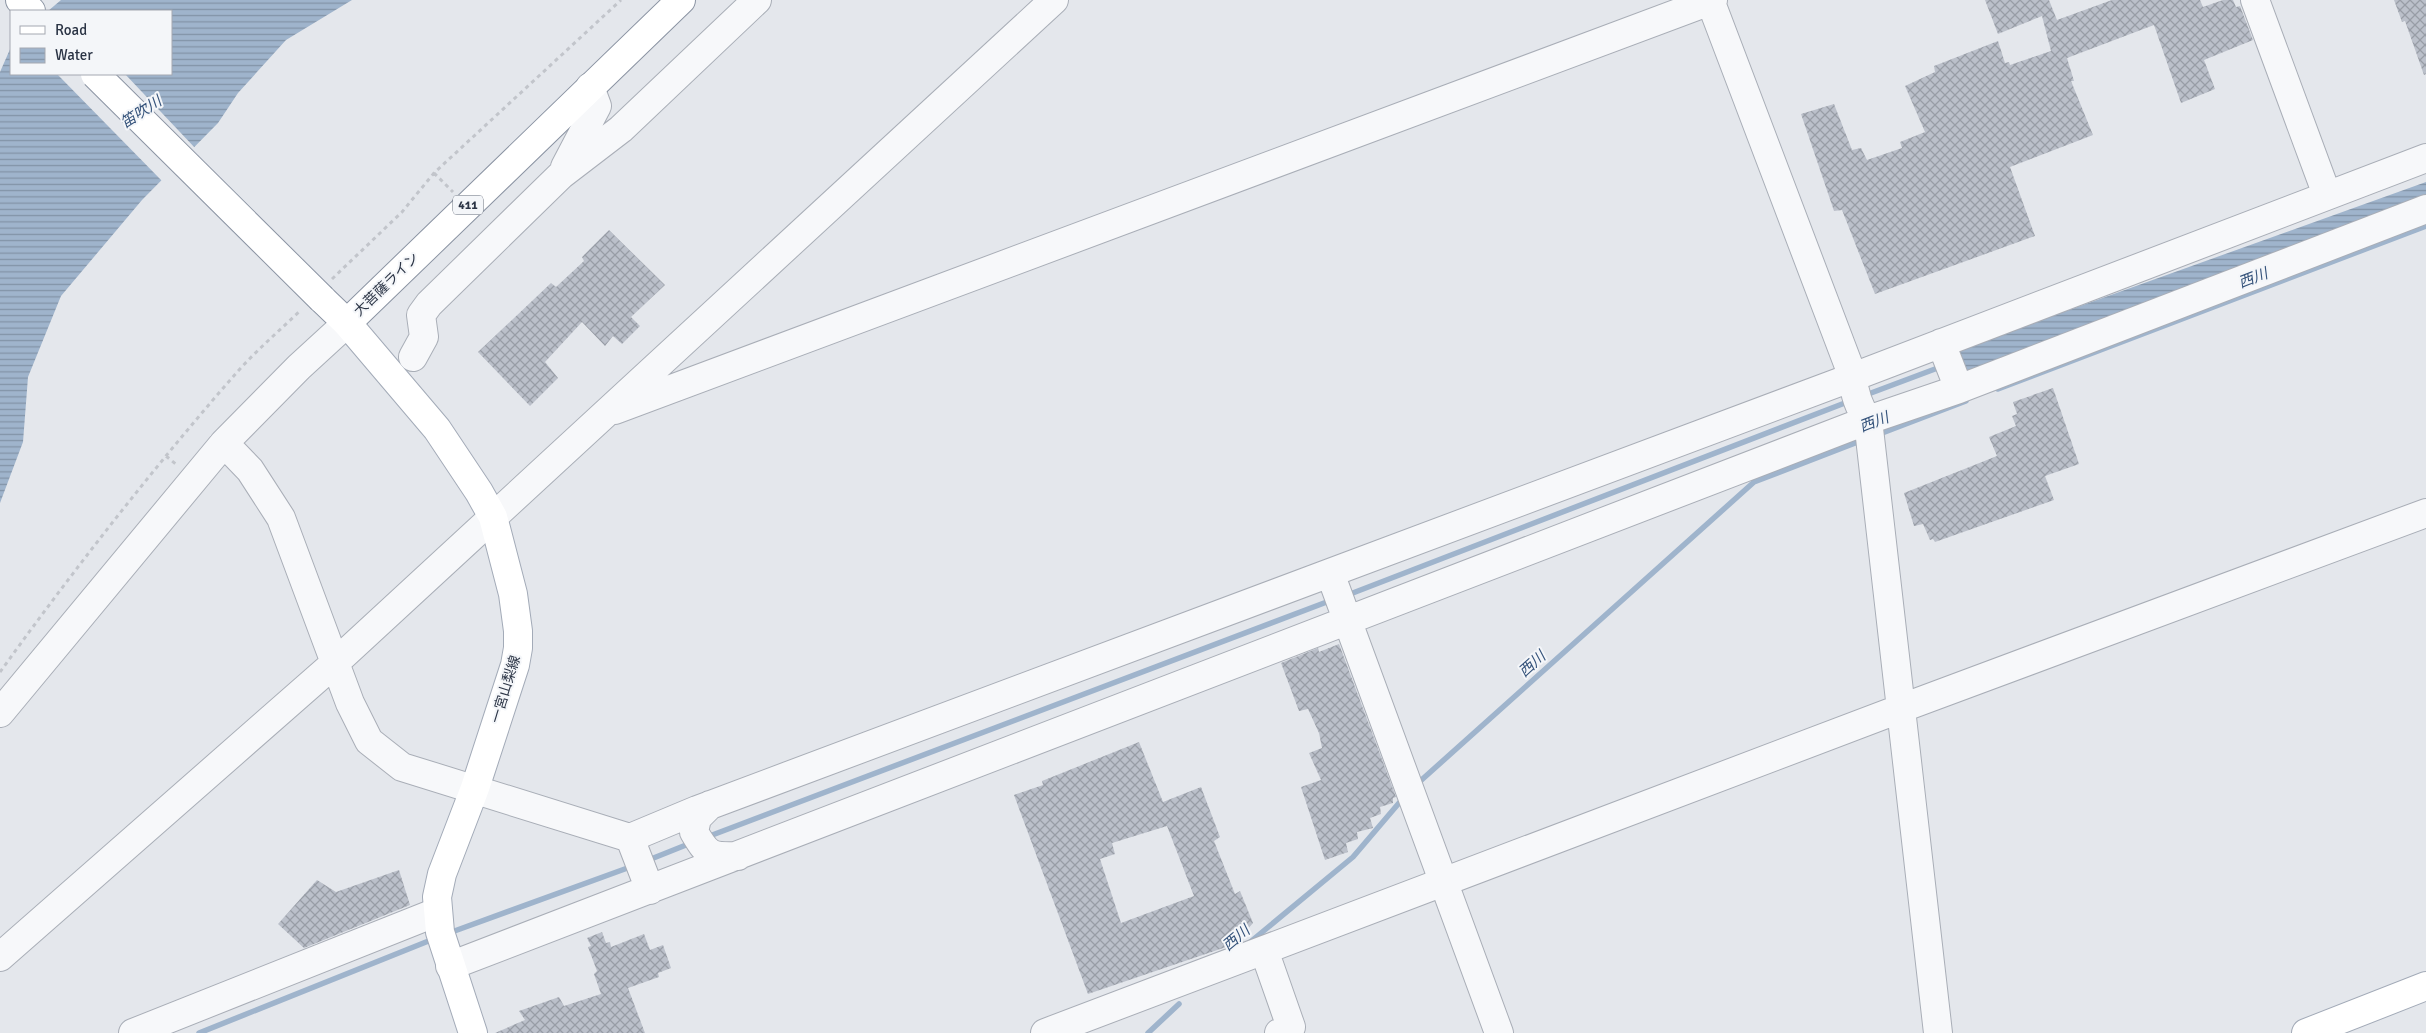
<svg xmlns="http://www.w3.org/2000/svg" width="2426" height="1033" viewBox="0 0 2426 1033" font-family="Signika,'Noto Sans JP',sans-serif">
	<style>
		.water { fill: url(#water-rules) }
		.pier { fill: #e4e7ec }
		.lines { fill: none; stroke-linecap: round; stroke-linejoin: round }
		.stream { stroke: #9fb4cc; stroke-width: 5.5 }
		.building { fill: url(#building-cross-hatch); fill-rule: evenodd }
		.minor-casing { stroke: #a9aeb7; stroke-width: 30 }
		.major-casing { stroke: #a3abb8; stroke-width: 30 }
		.highway-casing { stroke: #8b94a3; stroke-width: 30 }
		.path { stroke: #c2c5cb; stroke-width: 3; stroke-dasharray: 4 4; stroke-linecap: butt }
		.minor { stroke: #f7f8fa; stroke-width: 28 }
		.major { stroke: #fff; stroke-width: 28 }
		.highway { stroke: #fff; stroke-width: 28 }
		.highway-bridge-casing { stroke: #8b94a3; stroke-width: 30; stroke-linecap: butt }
		.highway-bridge { stroke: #fff; stroke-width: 28 }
		.labels { text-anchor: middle; stroke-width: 4; stroke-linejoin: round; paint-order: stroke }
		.shield { fill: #f4f6f9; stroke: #676e7b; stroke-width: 1 }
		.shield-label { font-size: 12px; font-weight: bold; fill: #2b3445 }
		.street-label { font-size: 14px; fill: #2b3445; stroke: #f4f6f9 }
		.water-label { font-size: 15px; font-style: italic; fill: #34527a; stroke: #f4f6f9 }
	</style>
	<defs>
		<pattern id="water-rules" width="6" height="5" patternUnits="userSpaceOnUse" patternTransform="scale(1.25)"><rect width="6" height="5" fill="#9fb4cc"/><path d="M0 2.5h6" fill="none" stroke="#8293a7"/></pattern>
		<pattern id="building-cross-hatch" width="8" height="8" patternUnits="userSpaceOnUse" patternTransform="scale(1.25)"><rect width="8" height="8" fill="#bbc0ca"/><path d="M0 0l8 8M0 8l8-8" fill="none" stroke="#989da6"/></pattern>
	</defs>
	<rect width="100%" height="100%" fill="#e4e7ec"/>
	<path class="water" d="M61 0H352L286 40 238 93 218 123 142 200 61 296 28 377 23 442 0 503V72L11 47V74H171V11H48Z
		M2426 182V204L1959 378 1949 353Z"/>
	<path class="pier" d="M57 74H125L196 149 163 182Z"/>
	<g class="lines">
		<path class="stream" d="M1998 389 2426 226
			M1863 396 1943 366
			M1877 435 1966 401
			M1345 596 1850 401
			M1417 784 1754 482 1863 440
			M707 837 1332 600
			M646 861 691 843
			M449 933 633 866
			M1249 943 1353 857 1399 803
			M199 1033 436 938
			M1148 1033 1179 1004"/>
	</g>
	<path class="building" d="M1985 0H2049L2057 20 2112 0H2200L2203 7 2223 0H2233L2236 7 2240 6 2253 40 2204 60 2215 89 2181 103 2154 25 2067 58 2074 81H2071L2093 135 2010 167 2035 236 1875 294 1842 210 1834 211 1801 114 1834 104 1852 150 1861 148 1867 160 1902 148 1900 142 1925 132 1905 86 1935 72 1934 66 1998 41 2005 63 2009 62 2010 65 2051 51 2042 16 1998 34Z
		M2394 0H2426V74L2424 75 2405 21 2402 22Z
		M609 230 665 285 631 317 640 326 622 344 613 336 605 346 582 322 545 362 558 378 530 406 478 352 551 283 556 287 584 261 582 257Z
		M2053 388 2079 464 2045 476 2054 500 1935 542 1933 539 1930 540 1923 524 1914 526 1904 493 1997 456 1989 437 2016 426 2012 416 2017 414 2013 402Z
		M1339 644 1396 797 1393 798V803L1380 807 1381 814 1370 818 1373 828 1357 832 1358 839 1346 843 1348 852 1325 860 1301 787 1321 780 1309 753 1322 748 1319 733 1308 709 1299 711 1281 663 1318 648 1319 652Z
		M1139 742 1163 802 1201 787 1220 837 1214 841 1235 894 1240 891 1253 923 1235 944 1088 994 1014 795 1043 785 1042 781ZM1167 826 1194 896 1121 923 1100 859 1115 854 1112 843Z
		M399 870 410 905 304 948 278 924 317 880 336 892Z
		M602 932 606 943 610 942 611 947 644 934 650 950 663 945 671 968 658 973 659 977 628 988 645 1033H495L525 1020 519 1011 559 997 564 1006 601 994 594 974 597 971 588 947 591 946 587 938Z"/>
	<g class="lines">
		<defs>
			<path id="minor" d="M1710 0 1853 377C1854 392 1859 408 1868 420L1938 1033
				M2255 0 2327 195
				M565 167 597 106 590 87
				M1941 343 1959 389
				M413 357 424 337 421 315 429 304 561 175 621 129 757 0
				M615 410 1713 0
				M224 443 250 470 281 518 350 703 369 741 402 767 630 838 697 810 1853 377 2426 158
				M1330 573 1499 1033
				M0 713 224 443 299 367 347 323
				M710 805 697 818 694 832C708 856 711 857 738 856
				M630 838 650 890
				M1264 950 1291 1027 1279 1033
				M0 957 336 662 1054 0
				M450 966 1868 420 1959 389 2426 209
				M133 1033 437 912
				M1045 1033 1902 708 2426 513"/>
			<path id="major" d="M347 323 437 429 479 492 493 517 513 594 518 631V648L515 665 475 788 442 874 437 897 440 932 473 1033
				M2306 1033 2426 986"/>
			<path id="highway" d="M20 0 31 11
				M322 299 347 323 681 0"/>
		</defs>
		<use href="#minor" class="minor-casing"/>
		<use href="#major" class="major-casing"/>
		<use href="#highway" class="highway-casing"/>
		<path class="path" d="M434 173 453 192
			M332 279 402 212 434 173 621 0
			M166 456 177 465
			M0 672C75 568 154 467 238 371 258 349 280 330 301 310"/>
		<use href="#minor" class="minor"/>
		<use href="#major" class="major"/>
		<use href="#highway" class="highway"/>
		<defs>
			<path id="highway-bridge" d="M95 74 322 299"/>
		</defs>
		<use href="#highway-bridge" class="highway-bridge-casing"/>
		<use href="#highway-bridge" class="highway-bridge"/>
	</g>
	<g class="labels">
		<rect class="shield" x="453" y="195.5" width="30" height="19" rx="4"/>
		<g class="shield-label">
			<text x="468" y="209">411</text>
		</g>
		<g class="street-label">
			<text transform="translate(386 284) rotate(-44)" y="5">大菩薩ライン</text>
			<text transform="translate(505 689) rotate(-73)" y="5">一宮山梨線</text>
		</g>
		<g class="water-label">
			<text transform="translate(141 112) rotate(-33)" y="5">笛吹川</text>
			<text transform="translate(2253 278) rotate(-21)" y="5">西川</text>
			<text transform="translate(1874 422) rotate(-21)" y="5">西川</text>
			<text transform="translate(1532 664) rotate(-42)" y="5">西川</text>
			<text transform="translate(1236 938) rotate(-40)" y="5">西川</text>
		</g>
	</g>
	<rect x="10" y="10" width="162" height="65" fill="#f4f6f9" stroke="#a4a8b1"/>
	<rect x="20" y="26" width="25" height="8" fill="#ffffff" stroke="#a4a8b1"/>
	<text x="55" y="35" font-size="15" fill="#2b3445">Road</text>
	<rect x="20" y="48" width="25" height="15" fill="url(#water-rules)" stroke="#a4a8b1"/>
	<text x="55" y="60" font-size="15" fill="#2b3445">Water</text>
</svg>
